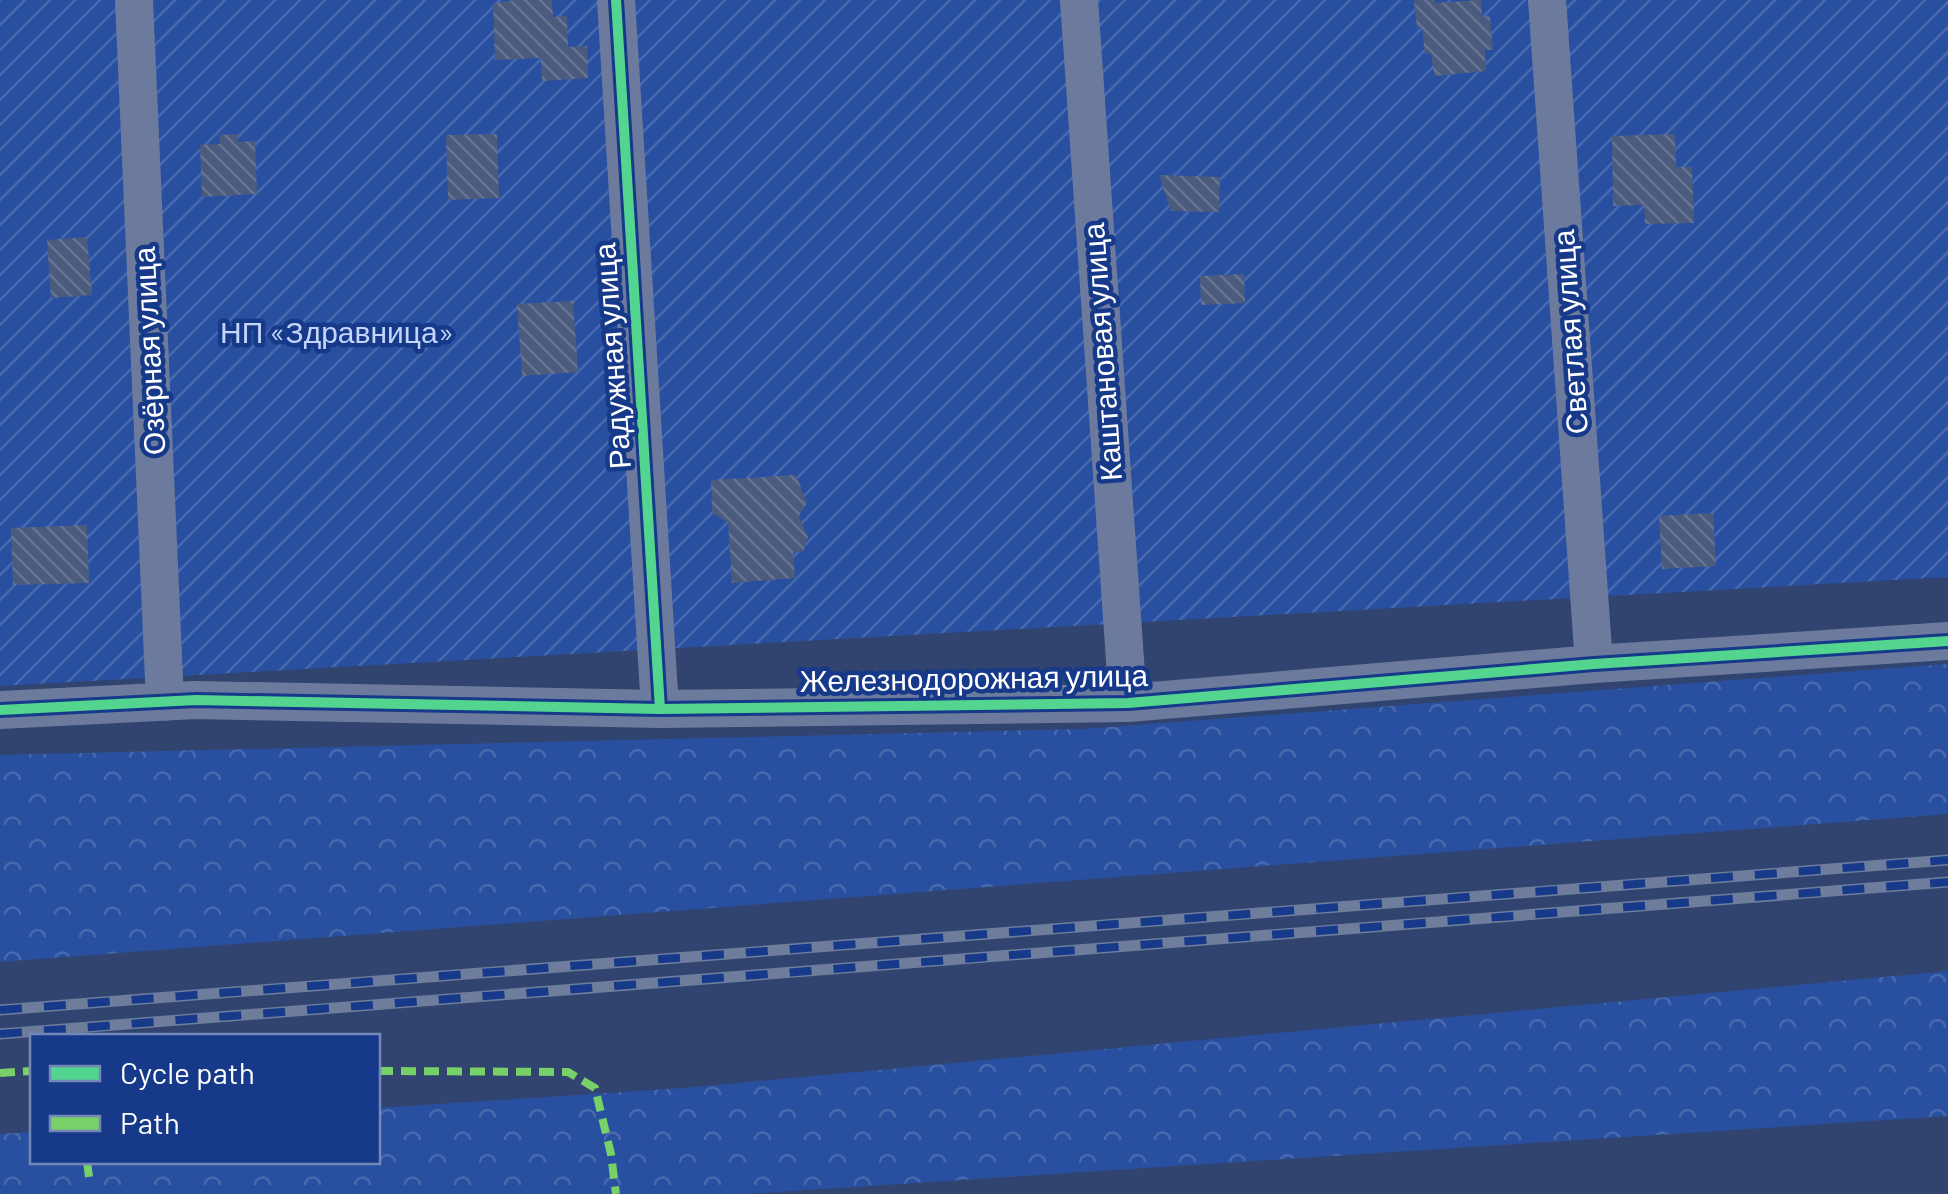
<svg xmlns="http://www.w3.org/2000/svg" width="1948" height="1194" viewBox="0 0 1948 1194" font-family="Barlow,sans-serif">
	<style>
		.forest { fill: url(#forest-crowns) }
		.garden { fill: url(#garden-furrows) }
		.building { fill: url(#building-back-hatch) }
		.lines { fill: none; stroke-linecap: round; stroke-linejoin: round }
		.minor { stroke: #6c7b9d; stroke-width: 38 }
		.rail-casing { stroke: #6e7d9b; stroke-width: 11 }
		.rail { stroke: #163989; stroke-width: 8; stroke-dasharray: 22; stroke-linecap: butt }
		.quiet { stroke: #78d068; stroke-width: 8; stroke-dasharray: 15 8; stroke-linecap: butt }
		.cycleway-casing { stroke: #163989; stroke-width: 16 }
		.cycleway { stroke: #53d58f; stroke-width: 10 }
		.labels { text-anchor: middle; stroke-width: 9; stroke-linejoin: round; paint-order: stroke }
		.street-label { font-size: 30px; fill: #fff; stroke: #163989 }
		.park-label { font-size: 30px; fill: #c4d5fb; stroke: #163989 }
	</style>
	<defs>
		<pattern id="forest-crowns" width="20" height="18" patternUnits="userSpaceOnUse" patternTransform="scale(2.5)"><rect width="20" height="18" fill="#294fa0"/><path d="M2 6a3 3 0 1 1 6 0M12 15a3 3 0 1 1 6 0" fill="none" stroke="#4969ae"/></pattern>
		<pattern id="garden-furrows" width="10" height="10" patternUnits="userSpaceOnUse" patternTransform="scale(2.5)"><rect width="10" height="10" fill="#294fa0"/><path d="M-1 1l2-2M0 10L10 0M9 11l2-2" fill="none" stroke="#4969ae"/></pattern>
		<pattern id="building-back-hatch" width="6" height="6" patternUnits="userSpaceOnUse" patternTransform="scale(2.5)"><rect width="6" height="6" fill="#4b5b7e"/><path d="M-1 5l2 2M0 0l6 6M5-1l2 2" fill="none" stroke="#667491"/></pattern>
	</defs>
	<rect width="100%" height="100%" fill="#30446f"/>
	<path class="forest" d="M1948 664V814L0 962V755L1083 729Z
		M1948 971V1116L746 1194H0V1134L32 1132V1162H378V1108L684 1088Z"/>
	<path class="garden" d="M0 0H1948V577L0 686Z"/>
	<path class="building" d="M515 0H552L553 17 567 16 568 47 587 46 588 78 542 81 541 58 495 60 493 3Z
		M1414 0H1435V3L1481 0 1482 17 1490 16 1493 50H1485L1486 71 1434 76 1431 53 1425 54 1422 27 1417 28Z
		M237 134V142L255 141 257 194 202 197 200 145 220 144 219 135Z
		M497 134 499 198 448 200 446 135Z
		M1675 134 1676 167H1692L1694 223 1645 224 1644 205 1613 206 1612 136Z
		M1159 175 1220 177 1219 212 1171 211Z
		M87 237 92 295 51 298 47 240Z
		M1244 274 1245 303 1201 305 1200 276Z
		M573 301 578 372 522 376 517 304Z
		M796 475 807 503 799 516 808 537 803 552H793L795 578 732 583 728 523 712 512 711 480Z
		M1713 513 1716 566 1662 569 1659 516Z
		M87 525 89 583 13 585 11 528Z"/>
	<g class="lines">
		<path class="minor" d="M134 0 165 702
			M616 0 660 709
			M1079 0 1128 703
			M1547 0 1594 664
			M0 710 196 700 660 709 1128 703 1594 664 1948 641"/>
		<defs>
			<path id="rail" d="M0 1010 1948 860
				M0 1034 1948 882"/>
		</defs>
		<use href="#rail" class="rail-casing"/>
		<use href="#rail" class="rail"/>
		<path class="quiet" d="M378 1071 568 1072 595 1088 611 1154 616 1194
			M0 1073 32 1071
			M87 1162 90 1184"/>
		<defs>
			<path id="cycleway" d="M616 0 660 709
				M0 710 196 700 660 709 1128 703 1594 664 1948 641"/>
		</defs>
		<use href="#cycleway" class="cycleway-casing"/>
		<use href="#cycleway" class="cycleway"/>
	</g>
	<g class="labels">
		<g class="street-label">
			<text transform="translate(1571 332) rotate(-94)" y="10">Светлая улица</text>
			<text transform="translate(150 351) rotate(-93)" y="10">Озёрная улица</text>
			<text transform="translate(1103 352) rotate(-94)" y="10">Каштановая улица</text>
			<text transform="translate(613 356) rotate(-94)" y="10">Радужная улица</text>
			<text transform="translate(974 679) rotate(-1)" y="10">Железнодорожная улица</text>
		</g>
		<g class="park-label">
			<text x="337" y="343">НП «Здравница»</text>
		</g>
	</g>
	<rect x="30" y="1034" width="350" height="130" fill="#163989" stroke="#7388b8" stroke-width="2.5"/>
	<rect x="50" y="1066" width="50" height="15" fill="#53d58f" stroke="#7388b8" stroke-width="2.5"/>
	<text x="120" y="1084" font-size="30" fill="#ffffff">Cycle path</text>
	<rect x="50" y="1116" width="50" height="15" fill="#78d068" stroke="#7388b8" stroke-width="2.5"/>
	<text x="120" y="1134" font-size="30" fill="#ffffff">Path</text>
</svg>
